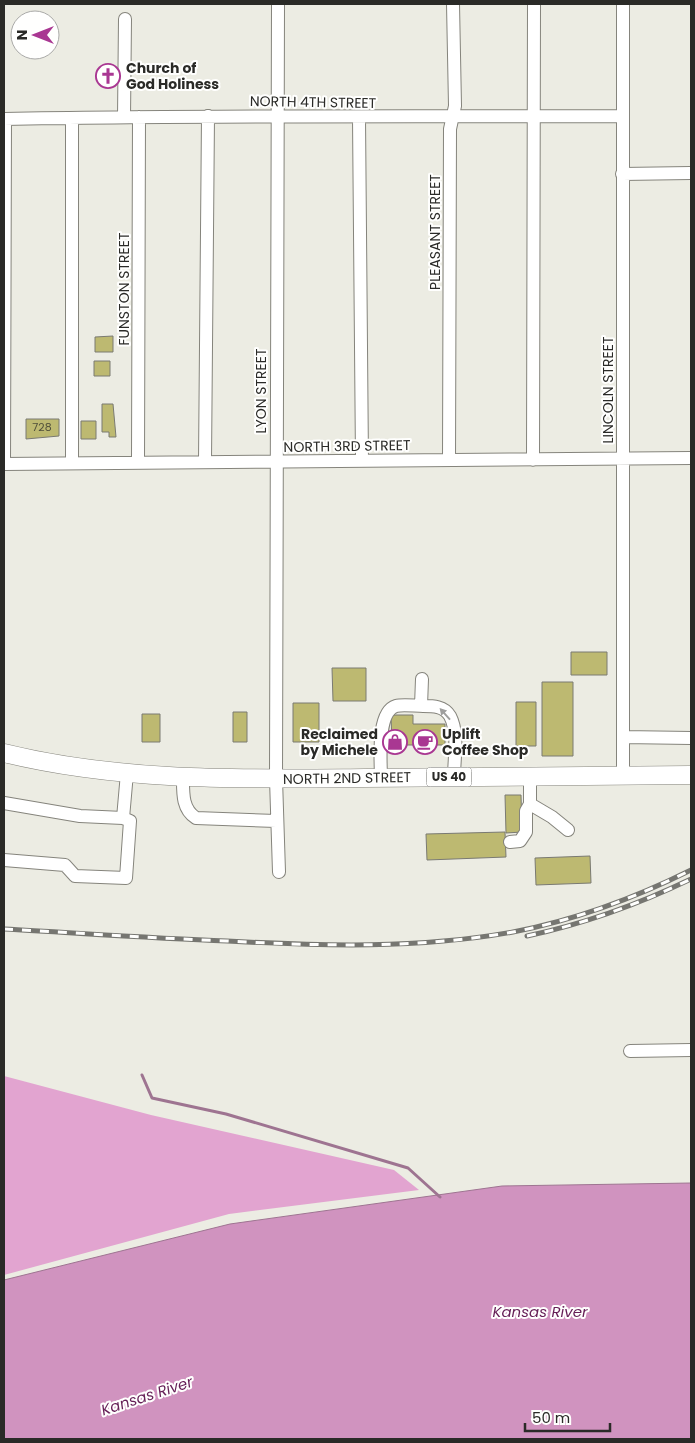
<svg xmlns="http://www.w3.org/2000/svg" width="695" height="1443" viewBox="0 0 695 1443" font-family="Poppins,sans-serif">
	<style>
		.forest { fill: #e2a4d0 }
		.water { fill: #d093bf; stroke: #9e7491 }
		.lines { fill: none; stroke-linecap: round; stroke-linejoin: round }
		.stream { stroke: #9e7491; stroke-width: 3 }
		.building { fill: #bdb971; stroke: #7a7a72 }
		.minor-casing { stroke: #85847c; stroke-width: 14 }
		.highway-casing { stroke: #85847c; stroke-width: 19 }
		.minor { stroke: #fff; stroke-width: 12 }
		.highway { stroke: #fff; stroke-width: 18 }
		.rail-casing { stroke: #767671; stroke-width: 5 }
		.rail { stroke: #fffffe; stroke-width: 3; stroke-dasharray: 9; stroke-linecap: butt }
		.oneway { fill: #9f9f9e }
		.labels { text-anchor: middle; stroke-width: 4; stroke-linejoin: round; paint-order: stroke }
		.number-label { font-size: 11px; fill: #4f4e3a }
		.shield { fill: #fffffe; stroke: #6a6a68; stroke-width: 1 }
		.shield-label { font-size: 12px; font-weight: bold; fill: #2a2a27 }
		.poi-label { font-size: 14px; font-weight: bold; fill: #2a2a27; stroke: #fffffe; text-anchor: start }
		.street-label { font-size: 14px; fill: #2a2a27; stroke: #fffffe }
		.water-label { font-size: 15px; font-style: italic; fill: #651e56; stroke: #fffffe }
	</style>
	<rect width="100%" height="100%" fill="#ecece3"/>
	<path class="forest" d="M4 1076 151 1115 394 1170 419 1190 229 1214 4 1275Z"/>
	<path class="water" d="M691 1183V1439H4V1280L230 1224 502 1186Z"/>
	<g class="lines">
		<path class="stream" d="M142 1075 152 1098 226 1114 408 1168 440 1197"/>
	</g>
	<path class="building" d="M113 336V352H95V337Z
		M94 361H110V376H94Z
		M102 404H113L116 437H109V432H102Z
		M26 419H59V436L26 439Z
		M81 421H96V439H81Z
		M571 652H607V675H571Z
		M332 668H366V701H333Z
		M542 682H573V756H542Z
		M516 702H536V746H516Z
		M293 703H319V742H293Z
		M233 712H247V742H233Z
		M142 714H160V742H142Z
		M391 715H413V724H445V745H392Z
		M505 795H521L522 832 506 833Z
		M505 832 506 857 427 860 426 834Z
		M590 856 591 883 536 885 535 858Z"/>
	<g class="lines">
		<defs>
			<path id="minor" d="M278 4 276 779 279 872
				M124 117 125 19
				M72 118V463
				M359 118 362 461
				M4 119C210 115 416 117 622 116
				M622 174 691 173
				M449 460 450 129 455 106 453 4
				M533 460 534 4
				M205 461 208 116
				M138 462 139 117
				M4 464 691 458
				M4 464 5 119
				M421 706 422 679
				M623 737 691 738
				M623 776V4
				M183 777C183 793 182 809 196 818L276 821
				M381 778C381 762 376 712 396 706 403 704 415 706 423 706 433 706 444 706 450 716 459 733 454 759 454 777
				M4 803 80 816 123 818
				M530 804 552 817 568 830
				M510 842 520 841 526 832V811L530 804V776
				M4 860 65 865 75 876 126 878 130 821 123 818 127 773
				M630 1051 691 1050"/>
			<path id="highway" d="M4 753C122 782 244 779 365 778 474 777 583 776 691 775"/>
		</defs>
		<use href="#minor" class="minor-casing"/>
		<use href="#highway" class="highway-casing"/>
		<use href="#minor" class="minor"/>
		<use href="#highway" class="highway"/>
		<defs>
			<path id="rail" d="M4 929C78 933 152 938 227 941 322 946 418 949 513 932 575 920 635 898 691 870
				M527 936C584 924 639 904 691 879"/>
		</defs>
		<use href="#rail" class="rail-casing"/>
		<use href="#rail" class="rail"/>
	</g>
	<defs><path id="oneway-solid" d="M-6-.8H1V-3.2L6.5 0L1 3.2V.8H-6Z" transform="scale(1.25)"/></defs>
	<use class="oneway" href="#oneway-solid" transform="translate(445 714) rotate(-132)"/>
	<defs>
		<symbol id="church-ring" viewBox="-11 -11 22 22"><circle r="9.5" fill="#fffffe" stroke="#a93792" stroke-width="1.5"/><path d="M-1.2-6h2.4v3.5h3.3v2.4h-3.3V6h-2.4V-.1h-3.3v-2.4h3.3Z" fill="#a93792"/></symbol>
		<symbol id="shop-ring" viewBox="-11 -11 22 22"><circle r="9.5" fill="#fffffe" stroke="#a93792" stroke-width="1.5"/><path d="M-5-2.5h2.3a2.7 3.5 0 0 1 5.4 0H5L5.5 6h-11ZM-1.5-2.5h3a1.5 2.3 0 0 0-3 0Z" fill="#a93792"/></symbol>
		<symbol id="cafe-ring" viewBox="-11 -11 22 22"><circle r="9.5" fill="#fffffe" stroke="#a93792" stroke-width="1.5"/><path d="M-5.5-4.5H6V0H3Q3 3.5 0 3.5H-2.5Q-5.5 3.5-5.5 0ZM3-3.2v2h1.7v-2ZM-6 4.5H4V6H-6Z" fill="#a93792"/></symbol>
	</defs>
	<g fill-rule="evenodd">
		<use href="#church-ring" x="94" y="62" width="28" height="28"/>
		<use href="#shop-ring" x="381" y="728" width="28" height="28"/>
		<use href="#cafe-ring" x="411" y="728" width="28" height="28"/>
	</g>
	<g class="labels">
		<g class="number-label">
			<text x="42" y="431">728</text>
		</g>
		<rect class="shield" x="426.5" y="767.5" width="45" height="19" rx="4"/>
		<g class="shield-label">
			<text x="449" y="781">US 40</text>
		</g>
		<g class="poi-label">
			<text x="126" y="73">Church of<tspan x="126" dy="16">God Holiness</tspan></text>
			<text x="378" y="739" text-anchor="end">Reclaimed<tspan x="378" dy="16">by Michele</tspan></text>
			<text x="442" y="739">Uplift<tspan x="442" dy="16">Coffee Shop</tspan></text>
		</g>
		<g class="street-label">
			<text transform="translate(313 102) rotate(1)" y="5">NORTH 4TH STREET</text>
			<text transform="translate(435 232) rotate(-90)" y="5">PLEASANT STREET</text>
			<text transform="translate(124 289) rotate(-90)" y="5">FUNSTON STREET</text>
			<text transform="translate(608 390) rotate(-90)" y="5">LINCOLN STREET</text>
			<text transform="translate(261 391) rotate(-90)" y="5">LYON STREET</text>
			<text transform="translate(347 446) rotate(-1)" y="5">NORTH 3RD STREET</text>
			<text transform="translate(347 778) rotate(-1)" y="5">NORTH 2ND STREET</text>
		</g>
		<g class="water-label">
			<text x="540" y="1317">Kansas River</text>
			<text transform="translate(147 1396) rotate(-18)" y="5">Kansas River</text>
		</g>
	</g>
	<rect width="695" height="1443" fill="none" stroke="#2a2a27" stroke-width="10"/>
	<g transform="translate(35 35) rotate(270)"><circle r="24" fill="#fffffe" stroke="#aaaaa8"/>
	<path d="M0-4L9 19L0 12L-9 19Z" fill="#a93792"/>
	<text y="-8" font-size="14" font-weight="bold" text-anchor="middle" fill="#2a2a27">N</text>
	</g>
	<path d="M525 1423v8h85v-8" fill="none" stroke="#2a2a27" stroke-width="2.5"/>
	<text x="532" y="1423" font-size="15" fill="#2a2a27" stroke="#fffffe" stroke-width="4" paint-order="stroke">50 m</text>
</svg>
